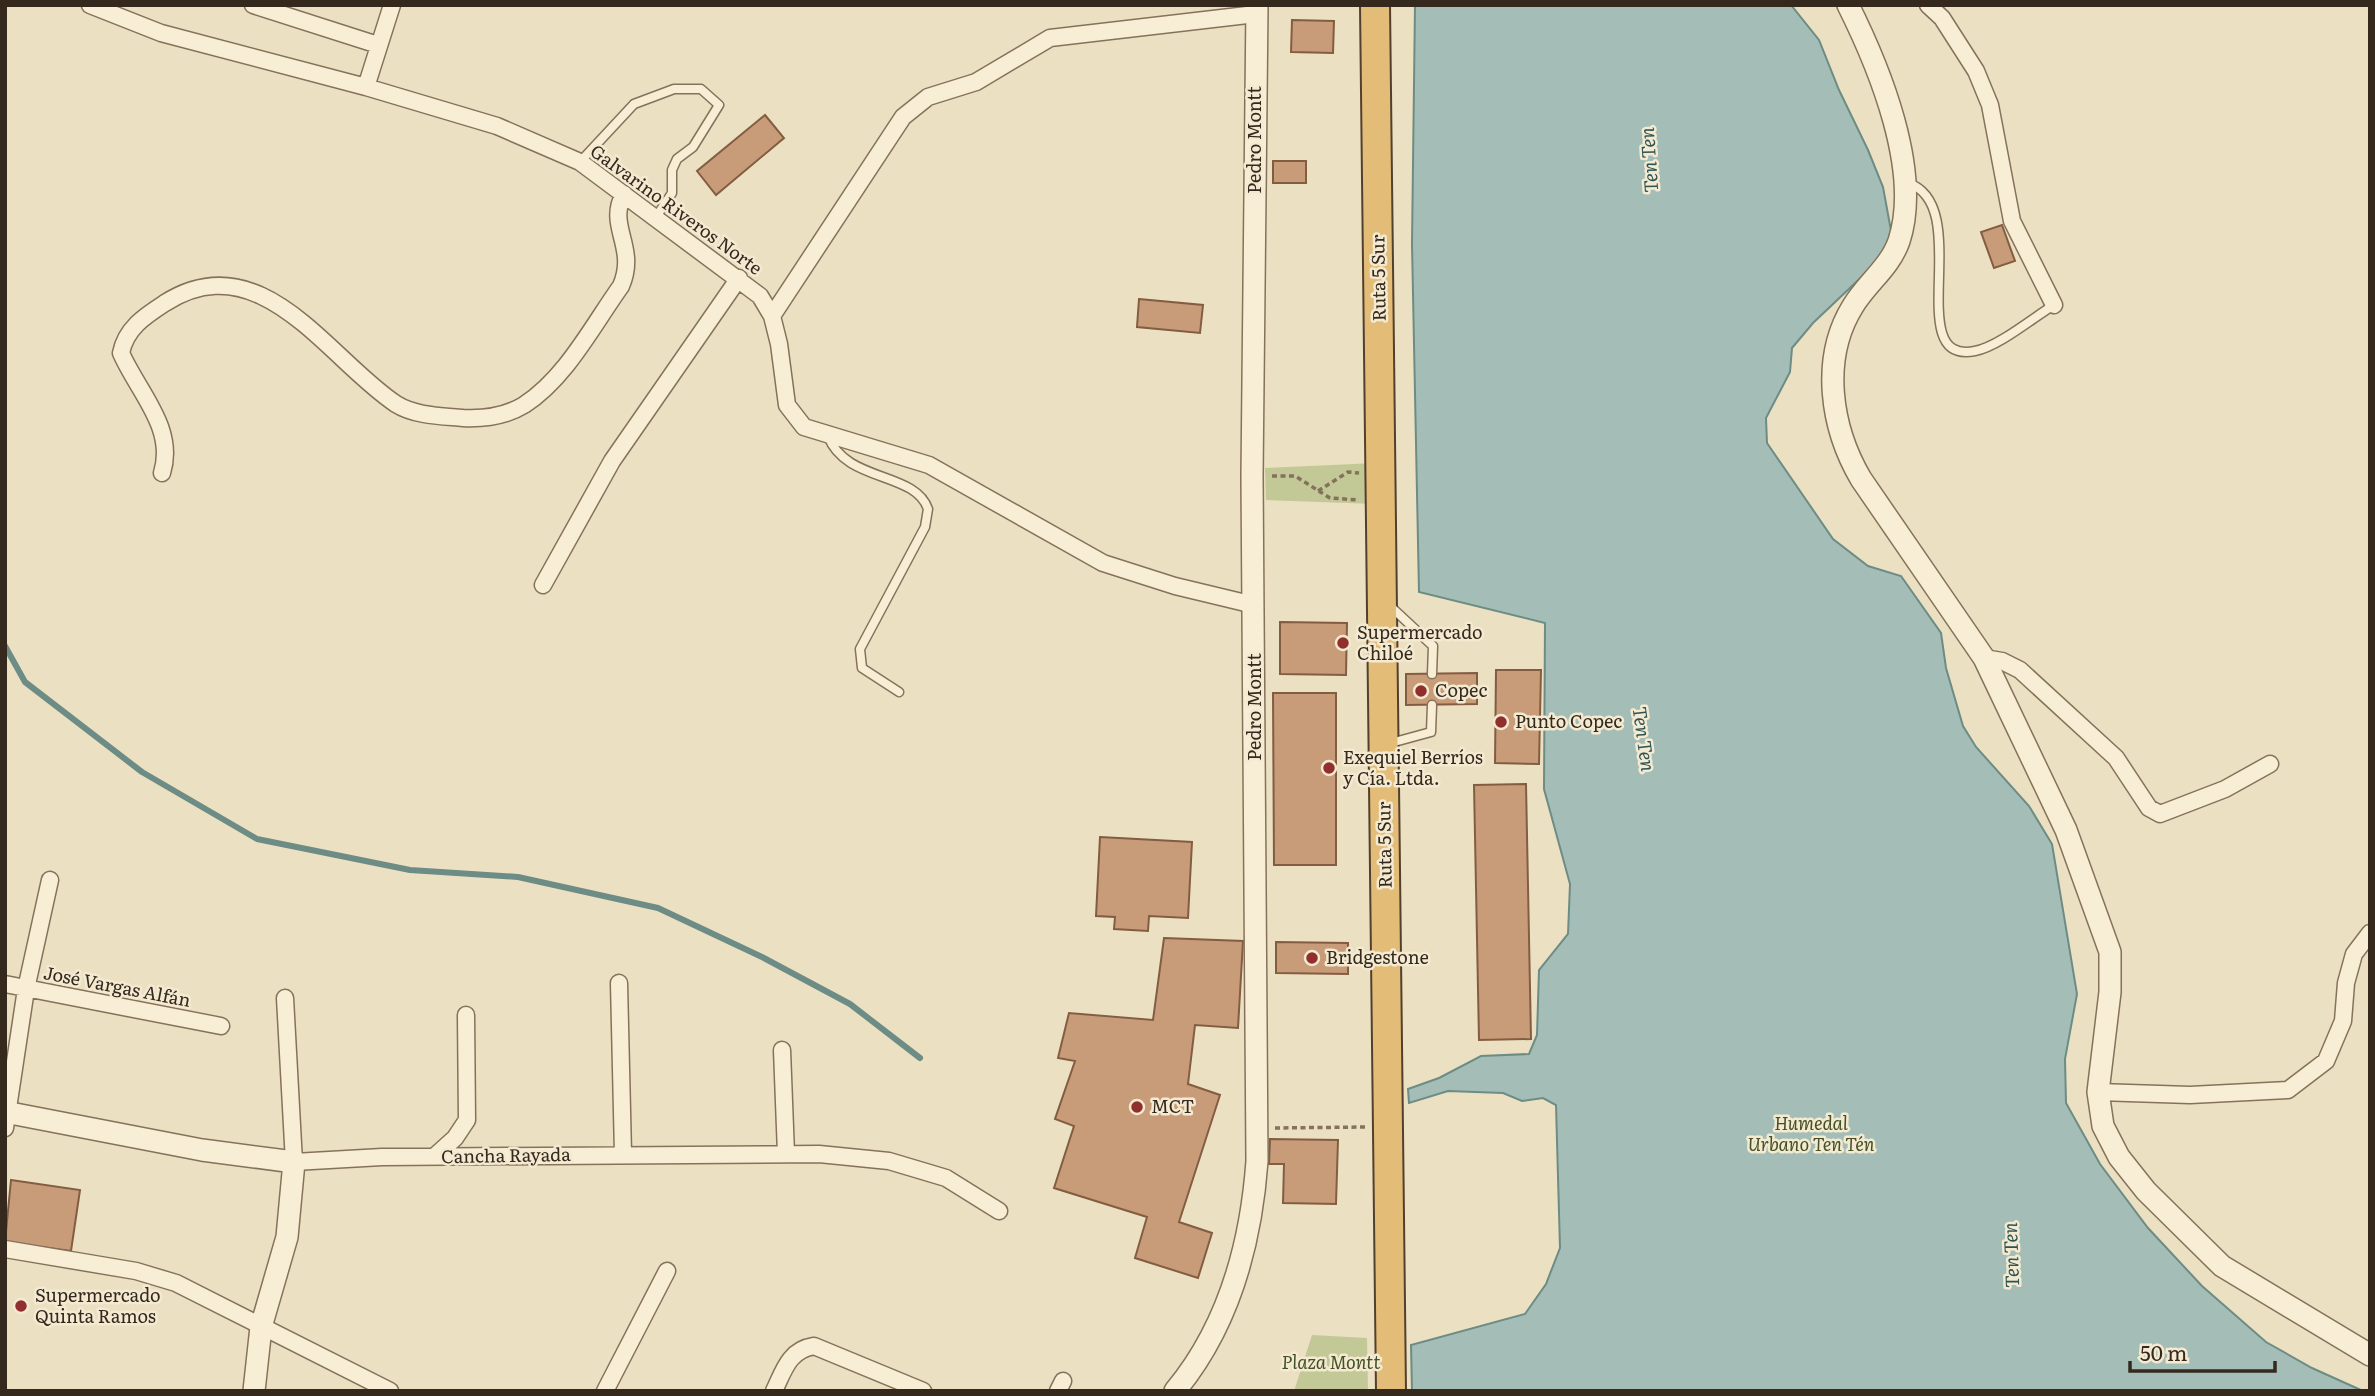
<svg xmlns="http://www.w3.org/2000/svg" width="2375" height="1396" viewBox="0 0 2375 1396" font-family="Literata,serif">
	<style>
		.green { fill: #c2c996 }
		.water { fill: #a4beb7; stroke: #6c8c85; stroke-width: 2 }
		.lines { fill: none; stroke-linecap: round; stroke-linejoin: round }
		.stream { stroke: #6c8c85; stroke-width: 6 }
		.building { fill: #c89c79; stroke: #835d41; stroke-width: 2 }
		.service-casing { stroke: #85725a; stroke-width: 11 }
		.minor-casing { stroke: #85725a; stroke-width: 19 }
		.tertiary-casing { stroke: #85725a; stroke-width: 24 }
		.trunk-casing { stroke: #52402e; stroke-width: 32 }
		.path { stroke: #85725a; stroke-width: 3.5; stroke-dasharray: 5 3.5; stroke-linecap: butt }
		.service { stroke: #f7eed5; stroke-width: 8 }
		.minor { stroke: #f7eed5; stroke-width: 16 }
		.tertiary { stroke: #f7eed5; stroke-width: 21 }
		.trunk { stroke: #e3bc78; stroke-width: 28 }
		.poi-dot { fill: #912f2d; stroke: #f3ead1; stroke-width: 2.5 }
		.labels { text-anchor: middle; stroke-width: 5; stroke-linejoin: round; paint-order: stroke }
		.street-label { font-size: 18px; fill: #35291e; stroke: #f3ead1 }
		.poi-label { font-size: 18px; fill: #35291e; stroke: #f3ead1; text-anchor: start }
		.park-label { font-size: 18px; font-style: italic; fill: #445025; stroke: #f3ead1 }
		.water-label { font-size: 19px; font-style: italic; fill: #2d5453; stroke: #f3ead1 }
	</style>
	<rect width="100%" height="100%" fill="#ece0c2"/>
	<path class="green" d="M1376 463V504L1266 500 1265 468Z
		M1312 1335 1367 1338 1368 1391H1294Z"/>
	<path class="water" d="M1415 5H1791L1819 40 1839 90 1868 150 1883 187 1892 236 1888 249 1870 269 1813 323 1792 348 1790 372 1766 418 1767 443 1833 539 1868 566 1901 576 1941 633 1946 668 1963 726 1976 747 2029 806 2052 844 2077 994 2065 1059 2066 1103 2100 1164 2148 1228 2202 1286 2266 1342 2312 1368 2363 1391H1412L1411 1345 1525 1314 1546 1284 1560 1248 1556 1105 1543 1098 1522 1101 1503 1093 1448 1091 1409 1103 1408 1089 1439 1078 1481 1056 1529 1054 1537 1035 1539 970 1568 934 1570 884 1544 789 1545 623 1419 592 1412 244Z"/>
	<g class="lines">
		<path class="stream" d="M5 646 25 682 142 772 257 839 410 870 518 877 658 908 762 957 850 1004 920 1058"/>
	</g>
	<path class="building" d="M1292 20 1334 21 1333 53 1291 52Z
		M765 115 784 138 716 195 697 171Z
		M1273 161H1306V183H1273Z
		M2002 225 2015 261 1994 268 1981 232Z
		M1139 299 1203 305 1200 333 1137 327Z
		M1280 622 1347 623 1346 675 1280 674Z
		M1496 670H1541L1539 764 1495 763Z
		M1477 673V704L1406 705V674Z
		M1273 693H1336V865H1274Z
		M1526 784 1531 1039 1479 1040 1474 785Z
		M1100 837 1192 842 1188 918 1149 916 1148 931 1114 929 1115 917 1096 916Z
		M1164 938 1243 941 1238 1028 1195 1025 1188 1084 1220 1095 1179 1222 1212 1233 1198 1278 1135 1258 1147 1217 1054 1188 1074 1126 1055 1119 1075 1061 1058 1058 1069 1013 1153 1020Z
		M1276 942 1348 943V974L1276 973Z
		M1270 1139 1338 1140 1336 1204 1283 1203 1284 1164H1269Z
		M11 1180 80 1190 71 1251 5 1242Z"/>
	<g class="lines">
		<defs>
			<path id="service" d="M580 162 634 104 674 89H701L719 105 693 147 677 159 672 170V193L656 217
				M1908 183C1976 205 1900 366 1975 351 1998 347 2034 317 2054 305
				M828 436C846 483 915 471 928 509L925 527 860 649 862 668 899 692
				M1389 605 1433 646 1432 674
				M1387 744 1431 732 1432 705"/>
			<path id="minor" d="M90 5 161 33 366 87 497 126 580 162 760 296 772 316 779 344 787 405 804 427 929 465 1103 563 1175 586 1254 605
				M253 5 378 45
				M1928 5 1942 18 1976 71 1990 105 2012 221 2054 305
				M366 87 392 5
				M772 316 903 117 928 97 976 82 1050 38 1256 14
				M162 473C176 428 138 392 121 353 126 328 145 316 165 303 261 242 328 359 396 404 415 416 442 416 463 418 485 419 506 416 524 405 566 378 593 325 621 286 638 247 606 226 624 194
				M543 585 612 461 739 278
				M1984 658 2002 661 2020 670 2116 758 2149 808 2160 814 2225 789 2270 764
				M619 983 623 1154
				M5 984 221 1026
				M285 998 294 1162 382 1157 819 1154 889 1161 946 1178 999 1211
				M782 1050 786 1154
				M2098 1092 2190 1095 2288 1090 2326 1061 2343 1021 2346 983 2354 954 2370 933
				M5 1128 26 989 50 880
				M435 1156 455 1138 467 1120 466 1015
				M5 1249 136 1271 176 1283 390 1391
				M605 1391 667 1271
				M774 1391C784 1370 789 1350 814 1346L923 1391
				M1058 1391 1063 1381"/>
			<path id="tertiary" d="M1848 5C1879 67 1922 171 1899 241 1890 267 1867 283 1853 306 1820 359 1831 428 1861 479L1984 658 2066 830 2110 952V992L2098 1092 2103 1126 2119 1157 2146 1191 2222 1266 2370 1355
				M5 1112 202 1150 294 1162 287 1237 261 1327 254 1391
				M1175 1391C1229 1326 1251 1244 1257 1161L1252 476 1257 5"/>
			<path id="trunk" d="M1375 5 1391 1391"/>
		</defs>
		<use href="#service" class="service-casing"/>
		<use href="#minor" class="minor-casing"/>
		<use href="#tertiary" class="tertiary-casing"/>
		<use href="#trunk" class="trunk-casing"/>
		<path class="path" d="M1272 476H1295L1330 498 1359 500
			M1318 491 1348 472 1359 473
			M1275 1128 1365 1127"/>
		<use href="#service" class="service"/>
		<use href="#minor" class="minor"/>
		<use href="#tertiary" class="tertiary"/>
		<use href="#trunk" class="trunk"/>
	</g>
	<g class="poi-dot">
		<circle cx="1343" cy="643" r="7"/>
		<circle cx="1421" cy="691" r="7"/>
		<circle cx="1501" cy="722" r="7"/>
		<circle cx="1329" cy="768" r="7"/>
		<circle cx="1312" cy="958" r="7"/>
		<circle cx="1137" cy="1107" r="7"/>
		<circle cx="21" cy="1306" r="7"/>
	</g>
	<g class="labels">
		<g class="street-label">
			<text transform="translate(1255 140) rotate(-90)" y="6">Pedro Montt</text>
			<text transform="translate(676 210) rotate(36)" y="6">Galvarino Riveros Norte</text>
			<text transform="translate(1379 278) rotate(-91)" y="6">Ruta 5 Sur</text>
			<text transform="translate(1255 707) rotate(-90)" y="6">Pedro Montt</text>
			<text transform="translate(1385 845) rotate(-91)" y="6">Ruta 5 Sur</text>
			<text transform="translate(117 987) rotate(11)" y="6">José Vargas Alfán</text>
			<text transform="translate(506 1156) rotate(-1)" y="6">Cancha Rayada</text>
		</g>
		<g class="poi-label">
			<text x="1357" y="639">Supermercado<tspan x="1357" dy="21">Chiloé</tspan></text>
			<text x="1435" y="697">Copec</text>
			<text x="1515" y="728">Punto Copec</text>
			<text x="1343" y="764">Exequiel Berríos<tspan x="1343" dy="21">y Cía. Ltda.</tspan></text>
			<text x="1326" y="964">Bridgestone</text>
			<text x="1151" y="1113">MCT</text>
			<text x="35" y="1302">Supermercado<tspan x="35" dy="21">Quinta Ramos</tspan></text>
		</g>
		<g class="park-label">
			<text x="1811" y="1130">Humedal<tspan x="1811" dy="21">Urbano Ten Tén</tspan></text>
			<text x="1331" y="1369">Plaza Montt</text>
		</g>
		<g class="water-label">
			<text transform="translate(1649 160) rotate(-94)" y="7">Ten Ten</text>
			<text transform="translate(1644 739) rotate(82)" y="7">Ten Ten</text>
			<text transform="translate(2011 1255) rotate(-92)" y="7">Ten Ten</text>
		</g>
	</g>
	<rect width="2375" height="1396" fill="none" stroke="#35291e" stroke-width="14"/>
	<path d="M2130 1361v10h145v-10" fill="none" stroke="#35291e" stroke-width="3.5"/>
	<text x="2140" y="1361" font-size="21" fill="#35291e" stroke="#f3ead1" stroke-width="5" paint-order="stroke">50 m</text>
</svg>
